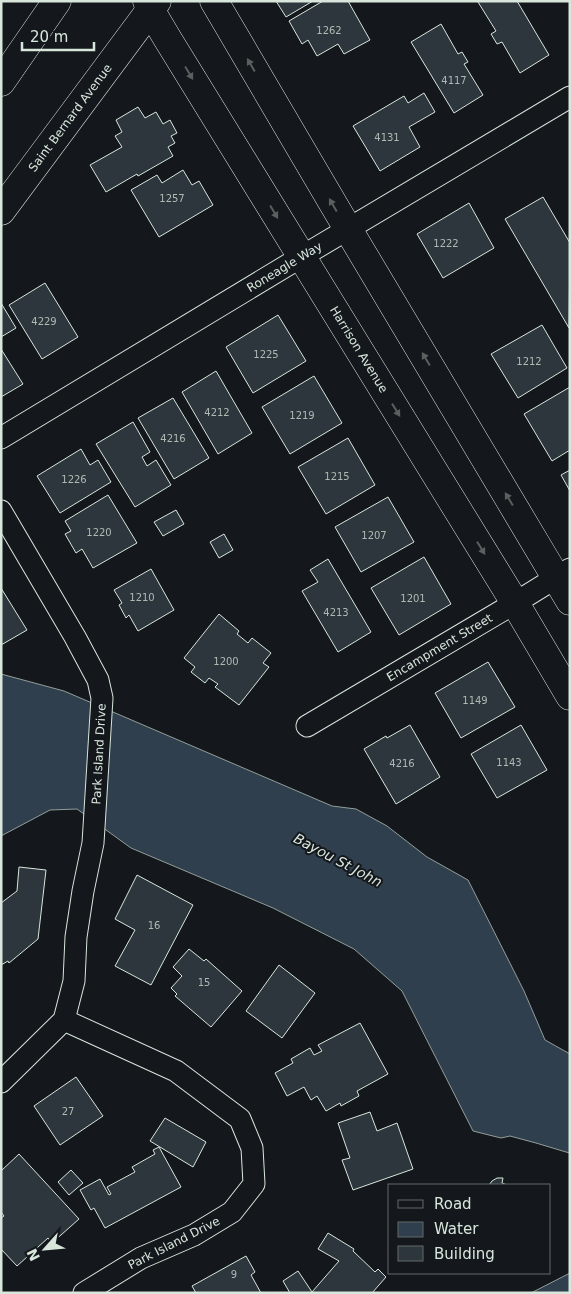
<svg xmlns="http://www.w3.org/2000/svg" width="571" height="1294" viewBox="0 0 571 1294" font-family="'DejaVu Sans',sans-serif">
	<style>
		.water { fill: #2f3f4d; stroke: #939e99 }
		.building { fill: #2c363c; stroke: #d8e6dc }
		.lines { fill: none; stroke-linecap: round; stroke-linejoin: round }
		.minor-casing { stroke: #d8e6dc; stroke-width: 23 }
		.tertiary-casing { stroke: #d8e6dc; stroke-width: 29 }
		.secondary-casing { stroke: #d8e6dc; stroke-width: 29 }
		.minor { stroke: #14181c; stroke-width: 21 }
		.tertiary { stroke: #14181c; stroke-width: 28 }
		.secondary { stroke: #14181c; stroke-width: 28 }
		.oneway { fill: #59605f }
		.labels { text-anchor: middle; stroke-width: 4; stroke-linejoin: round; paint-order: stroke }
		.number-label { font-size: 10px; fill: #adbab4 }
		.street-label { font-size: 12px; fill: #d8e6dc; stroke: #14181c }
		.water-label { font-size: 14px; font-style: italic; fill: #d8e6dc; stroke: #14181c }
	</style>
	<rect width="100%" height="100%" fill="#14181c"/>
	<path class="water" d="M1 674 64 691 332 806 356 809 387 826 427 857 468 880 524 991 545 1040 570 1054V1153L566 1152 536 1143 510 1136 501 1138 473 1131 402 991 354 949 273 908 131 848 77 809 50 810 1 836Z
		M570 1273V1293H531Z"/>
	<path class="building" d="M276 1H313L286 17Z
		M323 1H348L370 40 344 54 338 44 317 56 308 40 302 44 289 21Z
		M479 1H517L549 55 520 73 502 42 497 44 491 34 496 31 478 2Z
		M441 24 458 54 462 52 468 62 464 64 483 95 454 113 411 42Z
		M424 93 435 112 409 127 420 147 380 171 353 126 404 96 408 103Z
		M138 107 145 118 156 112 163 124 170 120 177 133 171 136 175 143 168 147 173 156 138 176 137 174 106 192 90 165 122 147 115 136 122 132 116 120Z
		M183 170 192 185 199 181 213 205 159 237 131 190 157 175 162 183Z
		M543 197 570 243 569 328 505 219Z
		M469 203 494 248 443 278 417 234Z
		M45 283 78 337 42 359 9 305Z
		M1 303 16 328 1 337Z
		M278 315 306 361 253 393 226 347Z
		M542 325 567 368 518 398 491 354Z
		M1 349 23 384 1 397Z
		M216 371 252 433 218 454 182 392Z
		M314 376 342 423 290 454 262 407Z
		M570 387V450L552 461 524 414Z
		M173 398 209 458 174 479 138 418Z
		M133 422 150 452 142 457 147 466 156 460 171 485 135 507 96 444Z
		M348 438 375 485 326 514 298 467Z
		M81 449 90 465 98 460 111 482 60 513 37 476Z
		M570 470V491L561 475Z
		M108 495 137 543 93 568 82 549 76 553 65 534 71 531 65 521Z
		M388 497 414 542 361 572 335 527Z
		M176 510 184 524 163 536 154 522Z
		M224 534 233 550 219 558 210 542Z
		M424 557 451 604 399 635 371 588Z
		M328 559 371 632 338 652 302 591 318 582 310 570Z
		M151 569 174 610 138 631 129 615 126 618 119 605 122 603 114 590Z
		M1 588 27 630 1 645Z
		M219 614 239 631 237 634 248 643 252 638 271 653 263 663 269 667 239 705 215 687 218 684 209 678 205 683 191 672 195 667 184 658Z
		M488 662 515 707 461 738 435 693Z
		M410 725 440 777 396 804 364 749 386 736 387 738Z
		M521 725 547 770 497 798 471 754Z
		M19 867 46 870 38 939 9 963 8 961 1 965V903L17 891Z
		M137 875 193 905 151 985 115 966 135 930 115 919Z
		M189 949 204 961 206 959 242 991 211 1027 175 996 177 994 171 988 182 976 173 967Z
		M279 965 315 993 282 1038 246 1011Z
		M360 1023 388 1074 357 1091 359 1096 341 1106 340 1103 326 1111 317 1096 311 1100 304 1087 287 1096 275 1073 293 1063 291 1059 310 1048 314 1055 322 1051 318 1045Z
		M76 1077 103 1116 60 1145 34 1106Z
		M370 1112 377 1131 397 1123 413 1169 353 1190 342 1160 350 1158 338 1123Z
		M165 1118 206 1142 193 1167 150 1141Z
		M159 1147 181 1187 105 1228 94 1208 91 1210 80 1190 100 1179 109 1195 111 1194 107 1187 135 1172 132 1167 155 1154 153 1150Z
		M19 1154 79 1219 52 1243 48 1238 17 1266 1 1249V1218L4 1216 1 1212V1171Z
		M71 1170 83 1183 69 1195 58 1182Z
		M497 1178H503L502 1183 507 1185H489L492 1181Z
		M328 1233 354 1249 353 1251 375 1272 378 1269 386 1277 372 1293H290L283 1281 298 1271 312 1292 339 1261 318 1249Z
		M246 1256 255 1272 251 1275 261 1293H196L192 1286Z"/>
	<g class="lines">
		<defs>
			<g id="minor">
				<path id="s1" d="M1 438 301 257 570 97"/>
				<path d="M1 511 75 637 98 680 102 698 93 843 83 891 76 937 74 981 64 1020 1 1082"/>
				<path id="s2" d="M307 726 515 603 570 569"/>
				<path d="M64 1020 176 1071 240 1119 252 1148 254 1184 232 1212 194 1235 141 1258 84 1293"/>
			</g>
			<g id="tertiary">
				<path id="s3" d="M147 1 151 11 167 38 515 603 570 696"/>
				<path d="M214 1 348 229 570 601"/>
			</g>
			<g id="secondary">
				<path d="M1 82 57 1"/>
				<path id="s4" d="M1 211 157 1"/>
			</g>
		</defs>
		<use href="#minor" class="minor-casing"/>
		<use href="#tertiary" class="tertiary-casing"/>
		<use href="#secondary" class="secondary-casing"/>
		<use href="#minor" class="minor"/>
		<use href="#tertiary" class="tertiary"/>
		<use href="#secondary" class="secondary"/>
	</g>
	<defs><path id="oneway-solid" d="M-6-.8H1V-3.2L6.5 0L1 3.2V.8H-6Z" transform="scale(1.25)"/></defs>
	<g class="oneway">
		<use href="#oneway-solid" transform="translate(251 65) rotate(-120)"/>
		<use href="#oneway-solid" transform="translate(189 73) rotate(59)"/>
		<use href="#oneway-solid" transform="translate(333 205) rotate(-120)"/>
		<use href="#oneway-solid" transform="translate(274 212) rotate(59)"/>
		<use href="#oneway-solid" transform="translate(426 359) rotate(-121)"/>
		<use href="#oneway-solid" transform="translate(396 410) rotate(58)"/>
		<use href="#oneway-solid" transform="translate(509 499) rotate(-121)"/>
		<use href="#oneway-solid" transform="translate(481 548) rotate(58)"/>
	</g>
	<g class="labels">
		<g class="number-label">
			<text x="329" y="34">1262</text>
			<text x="454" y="84">4117</text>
			<text x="387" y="141">4131</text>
			<text x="172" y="202">1257</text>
			<text x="446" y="247">1222</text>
			<text x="44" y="325">4229</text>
			<text x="266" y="358">1225</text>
			<text x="529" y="365">1212</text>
			<text x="217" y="416">4212</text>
			<text x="302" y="419">1219</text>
			<text x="173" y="442">4216</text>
			<text x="337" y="480">1215</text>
			<text x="74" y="483">1226</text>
			<text x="99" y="536">1220</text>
			<text x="374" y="539">1207</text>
			<text x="142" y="601">1210</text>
			<text x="413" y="602">1201</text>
			<text x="336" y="616">4213</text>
			<text x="226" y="665">1200</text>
			<text x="475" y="704">1149</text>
			<text x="509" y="766">1143</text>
			<text x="402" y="767">4216</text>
			<text x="154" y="929">16</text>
			<text x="204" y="986">15</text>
			<text x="68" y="1115">27</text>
			<text x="234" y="1278">9</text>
		</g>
		<g class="street-label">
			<text dy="4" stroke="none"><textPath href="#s4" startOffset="116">Saint Bernard Avenue</textPath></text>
			<text dy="4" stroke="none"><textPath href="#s1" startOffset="331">Roneagle Way</textPath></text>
			<text dy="4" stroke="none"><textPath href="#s3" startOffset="408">Harrison Avenue</textPath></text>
			<text dy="4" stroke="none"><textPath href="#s2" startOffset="154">Encampment Street</textPath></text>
			<text transform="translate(99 754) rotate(-87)" y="4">Park Island Drive</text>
			<text transform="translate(174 1243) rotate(-27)" y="4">Park Island Drive</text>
		</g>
		<g class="water-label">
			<text transform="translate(338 860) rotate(28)" y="5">Bayou St John</text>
		</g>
	</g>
	<rect width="571" height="1294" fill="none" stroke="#d8e6dc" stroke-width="5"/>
	<rect x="388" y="1184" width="162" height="90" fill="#14181c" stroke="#626a69"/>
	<rect x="398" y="1200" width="25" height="8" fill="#14181c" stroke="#626a69"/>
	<text x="434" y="1209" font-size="15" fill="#d8e6dc">Road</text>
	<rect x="398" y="1222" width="25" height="15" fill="#2f3f4d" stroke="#626a69"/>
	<text x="434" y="1234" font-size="15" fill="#d8e6dc">Water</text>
	<rect x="398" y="1246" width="25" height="15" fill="#2c363c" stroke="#626a69"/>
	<text x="434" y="1259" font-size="15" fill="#d8e6dc">Building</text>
	<g transform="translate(45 1249) rotate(243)" stroke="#14181c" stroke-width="4" paint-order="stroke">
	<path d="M0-4L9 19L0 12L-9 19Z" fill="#d8e6dc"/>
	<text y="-8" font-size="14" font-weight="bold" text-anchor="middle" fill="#d8e6dc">N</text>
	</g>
	<path d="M22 42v8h72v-8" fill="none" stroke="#d8e6dc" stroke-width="2.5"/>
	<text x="30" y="42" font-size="15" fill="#d8e6dc" stroke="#14181c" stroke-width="4" paint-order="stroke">20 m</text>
</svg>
